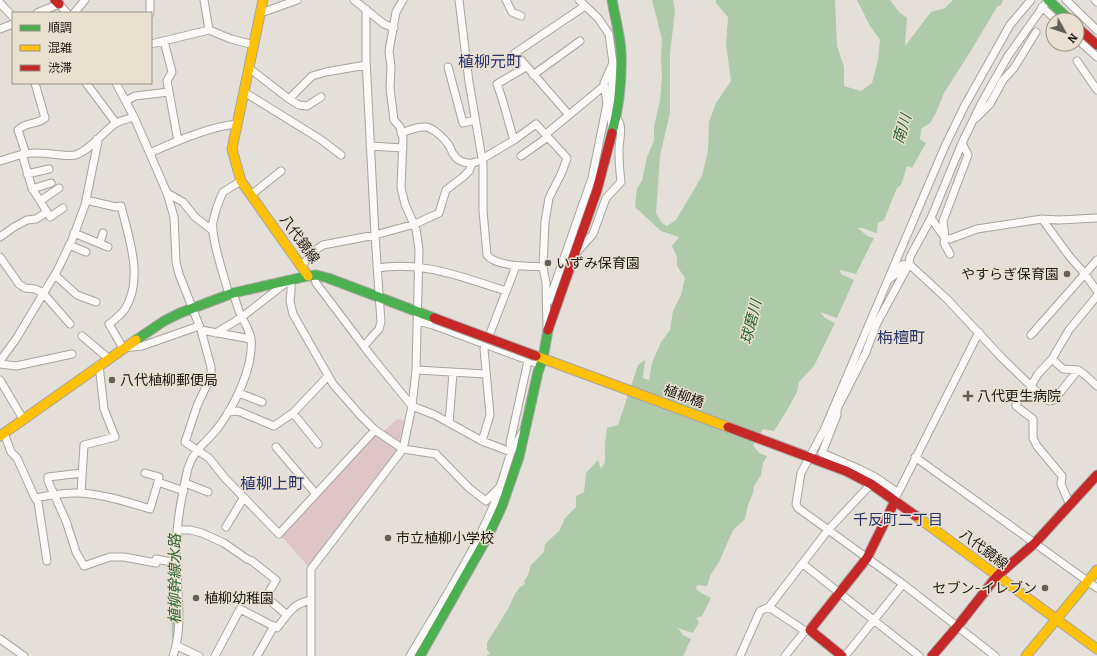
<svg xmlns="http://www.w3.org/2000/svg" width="1097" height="656" viewBox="0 0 1097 656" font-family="Bitter,'Noto Sans JP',serif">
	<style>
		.green { fill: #ddc6c5 }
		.water { fill: #afcaab }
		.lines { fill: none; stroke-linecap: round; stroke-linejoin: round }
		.canal { stroke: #afcaab; stroke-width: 6 }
		.street-casing { stroke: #a8a49e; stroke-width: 9 }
		.fast-casing { stroke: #a8a49e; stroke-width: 11 }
		.slow-casing { stroke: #a8a49e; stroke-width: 11 }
		.jam-casing { stroke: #a8a49e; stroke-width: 11 }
		.street { stroke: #fbfaf9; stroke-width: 7 }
		.fast { stroke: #4caf50; stroke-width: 9 }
		.slow { stroke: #ffc107; stroke-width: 9 }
		.jam { stroke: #c62828; stroke-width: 9 }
		.jam-bridge-casing { stroke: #a8a49e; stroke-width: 11; stroke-linecap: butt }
		.jam-bridge { stroke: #c62828; stroke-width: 9 }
		.poi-dot { fill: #635f59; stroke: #eae0d2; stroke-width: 1.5 }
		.labels { text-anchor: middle; stroke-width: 3; stroke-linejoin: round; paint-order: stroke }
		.street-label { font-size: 14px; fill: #1d1a15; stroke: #eae0d2 }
		.poi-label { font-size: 14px; fill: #1d1a15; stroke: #eae0d2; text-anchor: start }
		.water-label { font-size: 15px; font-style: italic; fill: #2d6530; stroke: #eae0d2 }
		.neighbourhood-label { font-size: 15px; fill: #27346d; stroke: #eae0d2 }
		.quarter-label { font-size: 16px; fill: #27346d; stroke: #eae0d2 }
	</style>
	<rect width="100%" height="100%" fill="#e4dfd8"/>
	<path class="green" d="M397 419 406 421 398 450 367 494 309 567 280 535 375 432H383Z"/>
	<path class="water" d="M652 0H673L675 11 670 53V113L660 156 656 213 662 223 667 226 676 220 702 176 708 150 709 122 716 103 731 81 726 44 728 17 716 3V0H835L837 46 844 67V86L861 91 872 83 878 60 880 40 870 26 857 0H890L899 12 907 18 905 46 931 12 945 8 953 0H1003L1001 5 997 7 972 49 944 93 936 113 930 123 921 129 920 139 926 143 912 168 907 166 901 185 897 188 884 220 878 223 877 233C870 232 864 227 858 228L867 236 874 238 856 274 840 270 841 274 854 280 837 318 820 312 825 318 835 323 814 366 799 382 797 392 786 412 774 431 763 429 753 445 759 453 767 456 763 463 761 475 754 486 753 493 748 505 745 519 733 530 719 562 711 574 707 586 697 585 696 589 703 594 711 598 702 616 696 618 699 622 693 633 678 628 683 635 691 639 683 656H486L490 653 487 650V643L509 607 515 594 520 587 525 584 524 581 528 575 531 565 544 552 545 544 559 531 565 518 576 507V496L584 492 586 473 598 460 601 469 605 462V444L607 428 618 425 638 365 645 360 643 378 649 380 652 363 661 342 670 330 673 311 681 295 685 278 677 266V257L672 246 679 237 661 231 635 207 637 188 642 181 647 157 654 141V126L660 101 662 78 661 57 662 39Z"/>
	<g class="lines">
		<path class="canal" d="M173 568 175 637"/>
		<defs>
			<path id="street" d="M150 0V13
				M204 0 209 30
				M354 0 384 24 394 28
				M459 0 469 82 483 164V211L487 255C496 267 529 266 543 267L546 283 547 327
				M506 0 512 12 521 16
				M1066 0 1097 30
				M1095 0 1097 2
				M0 3 13 17
				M1042 7 1056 20
				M37 13 59 4 67 13
				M74 13 85 0
				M261 13 297 0
				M0 29 13 24
				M1077 39 1097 57
				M164 41 172 72 167 81 178 141
				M151 44 209 30 231 39 254 45
				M1077 61 1097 90
				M448 67 463 123 475 120
				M249 68 289 99 312 76 326 72 366 65
				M533 75 580 41
				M86 83 116 123
				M116 83 134 117 167 193 174 217 176 262 179 274 201 330 251 339
				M244 92 320 139 341 155
				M289 99 299 105 307 106 321 97
				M126 101 135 96 169 92
				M569 115 515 53 585 6
				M976 118 990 104 1003 80 1014 68 1036 32
				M612 126 610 115 613 65
				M401 133C409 130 418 126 426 127 433 128 444 138 448 144 451 147 451 152 454 155 458 162 469 165 476 162
				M546 134 604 86
				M514 140C508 121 504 102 497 84L526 67
				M962 143 968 155 943 221 945 238 950 239 977 229 1042 219
				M370 146 403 148
				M150 153C174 142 211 126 237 124
				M22 154 32 188 50 217 63 208
				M26 154 18 130C25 122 37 125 45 118L35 83
				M521 156 548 137
				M482 159 514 140 536 124 567 158 562 172 549 198 545 222 543 267
				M0 161C13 157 25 152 39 153 51 153 64 157 75 155 88 152 104 131 116 123 122 120 128 119 134 117
				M27 174 49 169
				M32 189 51 183
				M167 193 183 202 195 217 212 230
				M251 195 281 171
				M86 200 116 207 121 206C129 238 144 279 125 309 121 315 114 320 109 324L123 348 142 346 199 326
				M40 201 59 188
				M931 218 945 238 944 243 950 254
				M1097 218 1059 220 1042 219 1070 257 1085 274 1097 291
				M74 233 108 247
				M0 237 14 227 27 220 36 219 47 212
				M100 243 103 233
				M69 245 86 252
				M577 252 593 234 606 198 621 182C620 173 619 163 619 154 618 141 625 127 616 117
				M0 257 19 284 25 288 35 289 43 293 70 324
				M301 266 317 249 323 245 375 235 415 224 439 213 446 190 463 177 469 171 472 164
				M377 268C425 261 461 277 506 291
				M55 275 77 295 96 302
				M316 275 315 279 316 283 372 357 412 406 435 415 482 441 511 452 522 433
				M291 280V292L290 301 293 314 333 384 360 415 375 430 403 449 436 454 469 488 486 501 500 487 511 452 510 443 528 361
				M888 280 896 274 902 265 909 264
				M229 295C225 278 210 237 213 222 215 211 219 201 223 192L241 181
				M549 301 592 178 607 104 604 83 613 63 609 34 598 18 579 0
				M418 321 433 325 541 365
				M201 330 211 367V376L197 406 185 442 209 458 224 477 279 534 375 430
				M216 333 242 317 287 282
				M1031 335 1097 260
				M82 336 108 358
				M364 346 379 329 381 322 375 235 366 59V9
				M1052 359 1063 369 1078 370 1084 374 1097 386
				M0 361 16 339 57 271 72 240 85 205 98 141 97 139
				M0 364 16 366 72 354
				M416 370 486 374
				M0 380 23 419
				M1031 386 1002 358 948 300 909 264 910 257 931 218 962 143 981 104 1008 56 1045 4
				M1033 388 1049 401 1054 400 1078 370
				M239 393 262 402
				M228 412 238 411 274 426 293 413 328 376
				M293 413 318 444
				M449 423 453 373
				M4 433 11 452 17 458 35 498C47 496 60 493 73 493 96 492 128 502 150 509L158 482 184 491
				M482 441 490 415 484 349 516 266
				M276 447 316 494
				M915 457 1097 588
				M82 473 48 477V481L66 521 76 552 84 566 110 557H124L156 563V559L177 563
				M145 473 159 477 158 482
				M185 483 208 492
				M897 492 875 477 859 469 822 453 837 415V409L866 352 877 323 909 264
				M81 493 84 445 115 437 104 409 99 365
				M896 497 979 332
				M35 498 38 502 47 561
				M1070 505 1061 484 1062 476 1037 446 1033 438V419L1016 406V403L1033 388 1031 386 1038 374 1052 359 1069 330 1097 296
				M226 527 244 497
				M178 530H190L202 533 224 543 247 559 252 561 276 580 266 597 287 615
				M803 564 919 656
				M769 607 805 631
				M0 639 24 656
				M177 646 199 656
				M173 656C185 623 175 582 176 547 177 521 182 493 188 468 194 449 205 444 217 429 234 407 254 367 251 339 249 328 243 321 239 311 237 305 235 299 233 293
				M215 656 240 609 277 628C289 613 292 604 311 600
				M257 656 274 626
				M311 656V569L403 449 412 406 416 370 419 249 416 229 405 204 401 188 403 138 400 127 394 120 390 88 391 67 389 51 396 12 403 0
				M410 656C442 601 478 548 500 489
				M740 656 760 611 769 607 828 530 871 484
				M785 656 805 631 809 630
				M845 656 903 584
				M995 656 903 584 798 508 796 504 801 473 824 430 945 146 965 105 1010 25 1031 0"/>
			<path id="fast" d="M1048 0 1070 20
				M612 133C619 107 622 79 621 52 620 35 615 17 612 0
				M308 276 316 275 328 278 434 318
				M136 340 164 321 180 313 233 293 308 276
				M420 656 489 534 502 506 519 457 538 372 543 358 548 330"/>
			<path id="slow" d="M263 0 232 149 241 181 308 276
				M536 356 728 427
				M0 436 136 340
				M916 516 1097 649
				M1026 656 1097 570"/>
			<path id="jam" d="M55 0 59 4
				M1077 27 1097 45
				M548 330 597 190 612 133
				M728 427 846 471 871 484 916 516
				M842 656 810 630 867 558 895 501
				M932 656 957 627 997 576 1035 543 1097 475"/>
		</defs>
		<use href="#street" class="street-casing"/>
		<use href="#fast" class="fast-casing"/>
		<use href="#slow" class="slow-casing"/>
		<use href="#jam" class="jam-casing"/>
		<use href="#street" class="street"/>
		<use href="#fast" class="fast"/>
		<use href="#slow" class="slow"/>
		<use href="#jam" class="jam"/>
		<defs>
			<path id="jam-bridge" d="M434 318 536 356"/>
		</defs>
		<use href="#jam-bridge" class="jam-bridge-casing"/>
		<use href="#jam-bridge" class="jam-bridge"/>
	</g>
	<g class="poi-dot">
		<circle cx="548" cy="263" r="4"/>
		<circle cx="1067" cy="274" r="4"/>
		<circle cx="112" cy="380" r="4"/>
		<path d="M966 390h4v4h4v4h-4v4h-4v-4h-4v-4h4z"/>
		<circle cx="388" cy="538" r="4"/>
		<circle cx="1045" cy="588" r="4"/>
		<circle cx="196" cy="598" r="4"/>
	</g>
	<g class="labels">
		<g class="street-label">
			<text transform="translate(300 239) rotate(54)" y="5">八代鏡線</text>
			<text transform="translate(684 396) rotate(20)" y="5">植柳橋</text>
			<text transform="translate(984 549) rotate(37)" y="5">八代鏡線</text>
		</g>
		<g class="poi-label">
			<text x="556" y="268">いずみ保育園</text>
			<text x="1059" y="279" text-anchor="end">やすらぎ保育園</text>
			<text x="120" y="385">八代植柳郵便局</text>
			<text x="977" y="401">八代更生病院</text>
			<text x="396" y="543">市立植柳小学校</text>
			<text x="1037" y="593" text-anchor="end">セブン-イレブン</text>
			<text x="204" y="603">植柳幼稚園</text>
		</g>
		<g class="water-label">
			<text transform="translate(902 129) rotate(-73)" y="5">南川</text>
			<text transform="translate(751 322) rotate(-76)" y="5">球磨川</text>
			<text transform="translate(175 579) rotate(-90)" y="5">植柳幹線水路</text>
		</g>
		<g class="neighbourhood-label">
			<text x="898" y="525">千反町二丁目</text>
		</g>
		<g class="quarter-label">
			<text x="490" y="67">植柳元町</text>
			<text x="901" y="343">栴檀町</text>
			<text x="272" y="489">植柳上町</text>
		</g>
	</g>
	<rect x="12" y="12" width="140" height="72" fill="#eae0d2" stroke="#989186"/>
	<rect x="20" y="25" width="20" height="6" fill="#4caf50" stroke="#989186"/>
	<text x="48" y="32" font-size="12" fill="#1d1a15">順調</text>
	<rect x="20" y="45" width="20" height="6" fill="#ffc107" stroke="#989186"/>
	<text x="48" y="52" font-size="12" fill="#1d1a15">混雑</text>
	<rect x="20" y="65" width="20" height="6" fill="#c62828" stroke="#989186"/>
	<text x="48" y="72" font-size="12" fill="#1d1a15">渋滞</text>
	<g transform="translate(1065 32) rotate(129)"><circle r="19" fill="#eae0d2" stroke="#989186"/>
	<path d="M0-3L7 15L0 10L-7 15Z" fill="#635f59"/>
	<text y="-6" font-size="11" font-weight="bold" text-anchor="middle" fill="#1d1a15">N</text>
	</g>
</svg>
